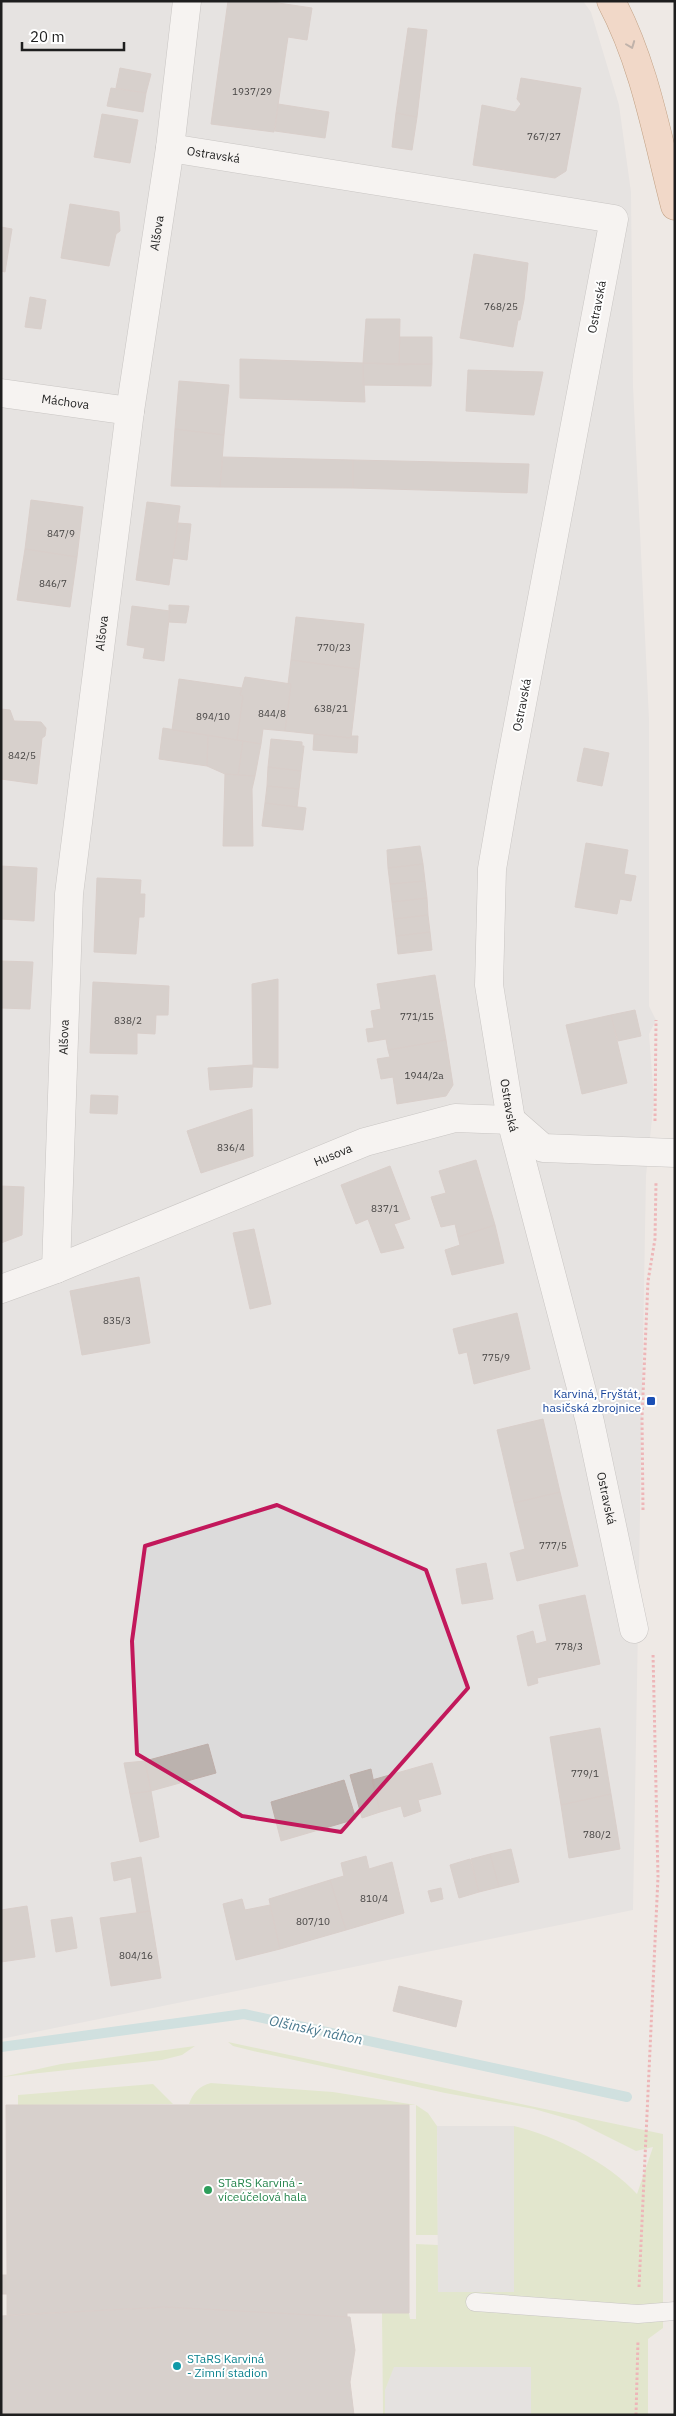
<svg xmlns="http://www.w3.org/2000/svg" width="676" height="2416" viewBox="0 0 676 2416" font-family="'IBM Plex Sans',sans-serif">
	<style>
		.residential { fill: #dcdbdb }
		.grass { fill: #d3e3b0 }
		.parking { fill: #dadada }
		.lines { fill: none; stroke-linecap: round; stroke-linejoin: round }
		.stream { stroke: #aad5d7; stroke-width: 10 }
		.building { fill: #bbb2ae; stroke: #beaea9 }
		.service-casing { stroke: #9b9b9b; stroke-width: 19 }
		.minor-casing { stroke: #9b9b9b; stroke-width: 29 }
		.primary-casing { stroke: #8a4a0e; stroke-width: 29 }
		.path { stroke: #ec7881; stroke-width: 3; stroke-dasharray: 2.5 2.5; stroke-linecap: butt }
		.service { stroke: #fff; stroke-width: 18 }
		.minor { stroke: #fff; stroke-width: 28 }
		.primary { stroke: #f3c3a5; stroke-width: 28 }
		.oneway { stroke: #887062 }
		.marked { fill: none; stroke: #c2185b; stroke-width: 4; stroke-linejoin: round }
		.transit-dot { fill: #1a4fb4; stroke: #fff; stroke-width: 2 }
		.leisure-dot { fill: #2e9e5b; stroke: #fff; stroke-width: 2 }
		.culture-dot { fill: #0f9aa8; stroke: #fff; stroke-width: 2 }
		.labels { text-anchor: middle; stroke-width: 4; stroke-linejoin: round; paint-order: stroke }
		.number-label { font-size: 10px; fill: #454342 }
		.street-label { font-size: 12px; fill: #1e1e1e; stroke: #fff }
		.transit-label { font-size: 12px; fill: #164399; stroke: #fff; text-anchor: end }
		.leisure-label { font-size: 12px; fill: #27864d; stroke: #fff; text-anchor: start }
		.culture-label { font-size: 12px; fill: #0d838f; stroke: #fff; text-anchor: start }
		.water-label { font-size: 14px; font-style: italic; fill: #4a798e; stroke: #fff }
	</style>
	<rect width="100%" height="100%" fill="#eee9e5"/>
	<path class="residential" d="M1 1H583L591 12 619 105 631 192 633 386 649 719V1006L656 1020 649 1034 654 1100 646 1176 633 1910 1 2039Z"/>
	<path class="grass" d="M228 2042 663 2134V2328L648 2339V2415H383L382 2313H409L410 2319H416V2244L438 2245V2292H514V2126C554 2135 609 2163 637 2194L653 2147 636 2151 576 2121 534 2109 445 2093 253 2051 233 2046Z
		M195 2046 182 2055 162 2060 2 2077 61 2064Z
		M211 2083 333 2092 416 2105 428 2113 437 2126 438 2235H416V2105L189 2104C193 2093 199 2086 211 2083Z
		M153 2084 173 2104 18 2105V2095Z"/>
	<path class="parking" d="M437 2126H514V2292H438Z
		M394 2367H531V2415H385V2390Z"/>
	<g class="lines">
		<path class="stream" d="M1 2047 244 2014 627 2097"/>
	</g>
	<path class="building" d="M228 1H265L312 8 307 40 288 37 274 132 211 124Z
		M408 28 427 30 417 117 396 113Z
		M120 68 151 74 146 93 116 88Z
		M521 78 581 88 566 171 555 178 473 165 482 105 515 112 521 104 517 99Z
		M111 88 146 93 143 112 107 106Z
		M278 104 329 112 325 138 275 131Z
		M396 113 417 117 412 150 392 147Z
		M102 114 138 120 130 163 94 157Z
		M70 204 119 212 120 231 116 234 109 266 61 258Z
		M1 227 12 229 5 272 1 271Z
		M474 254 528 263 524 300 520 320H518L513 347 460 338Z
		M30 297 46 300 41 329 25 327Z
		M366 319H400L399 365 363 363Z
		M400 337H432V364L399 365Z
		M240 359 363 363 365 402 240 398Z
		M363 363 432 364 431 386 363 385Z
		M468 370 543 372 534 415 466 411Z
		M179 381 229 385 224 435 175 429Z
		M175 429 224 435 220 487 171 486Z
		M223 457 353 460V488L220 487Z
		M353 460 529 464 527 493 353 488Z
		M31 500 83 507 77 557 25 549Z
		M147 502 180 506 169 585 136 580Z
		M178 523 191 524 187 560 173 558Z
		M25 549 77 557 70 607 17 600Z
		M169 605 189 606 186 623 169 622Z
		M132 606 170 611 164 661 143 658 145 648 127 645Z
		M296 617 364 624 359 669 291 660Z
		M291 660 359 669 351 738 285 731 291 684H288Z
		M245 677 291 684 285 731 263 729 261 744 237 740 243 696 240 695Z
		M179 679 242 688 240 695 243 696 237 740 172 730Z
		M1 709 10 710 14 721 41 722 46 728 45 736 42 738 37 784 1 779Z
		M163 728 208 735 207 766 159 759Z
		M314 734 351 738V736H358L357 753 313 750Z
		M208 735 243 741 238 775 225 774 207 766Z
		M271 739 302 742V746H304L301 771 268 767Z
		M243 741 261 744 255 776 238 775Z
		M584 748 609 753 602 786 577 781Z
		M268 767 301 771 299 789 267 786Z
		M225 774 255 776 252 789 253 846H223Z
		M267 786 299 789 297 807 265 803Z
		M265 803 306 808 303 830 262 826Z
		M586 843 628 850 624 874 636 876 631 901 620 899 617 914 575 907Z
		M420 846 423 864 388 868 387 850Z
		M423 864 425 881 390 884 388 868Z
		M1 866 37 868 34 921 1 919Z
		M97 878 141 880 140 894H145L144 917H139L136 954 94 952Z
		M425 881 427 898 392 902 390 884Z
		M427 898 428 915 394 919 392 902Z
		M428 915 430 932 396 936 394 919Z
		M430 932 432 950 398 954 396 936Z
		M1 961 33 962 30 1009 1 1008Z
		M435 975 446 1040 388 1050 386 1039 368 1042 366 1029 374 1028 371 1011 381 1009 377 984Z
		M278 979V1068L253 1067 252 984Z
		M93 982 169 986 168 1015H156L155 1034 137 1033V1054L90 1053Z
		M635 1010 641 1036 618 1041 611 1015Z
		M611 1015 627 1083 582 1094 566 1025Z
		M446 1040 453 1085 446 1096 397 1104 393 1077 381 1079 377 1059 390 1057 388 1050Z
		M253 1065 252 1087 210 1090 208 1068Z
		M91 1095 118 1096 117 1114 90 1113Z
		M252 1109 253 1156 201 1173 187 1131Z
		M476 1160 495 1225 458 1237 455 1224 441 1227 431 1197 446 1193 439 1171Z
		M390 1166 410 1219 394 1224 404 1248 381 1253 368 1219 356 1224 341 1185Z
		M1 1186 24 1187 22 1235 1 1243Z
		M495 1225 504 1263 452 1275 445 1250 460 1245 458 1237Z
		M254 1229 271 1304 250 1309 233 1233Z
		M139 1277 150 1343 82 1355 70 1291Z
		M517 1313 530 1369 474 1384 467 1352 459 1354 453 1329Z
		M543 1419 560 1492 514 1503 497 1430Z
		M560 1492 578 1566 517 1581 510 1553 525 1549 514 1503Z
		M486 1563 493 1599 462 1604 456 1569Z
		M585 1595 600 1664 537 1678 538 1683 528 1686 517 1636 533 1631 536 1644 547 1641 539 1605Z
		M600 1728 611 1794 561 1805 550 1737Z
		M208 1744 216 1773 151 1791 145 1761Z
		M145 1761 151 1791 130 1794 124 1763Z
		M432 1763 441 1794 418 1800 421 1811 404 1817 401 1806 380 1812 372 1780Z
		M371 1769 380 1812 362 1818 350 1775Z
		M344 1780 356 1819 281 1841 271 1802Z
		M151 1791 159 1837 140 1842 130 1794Z
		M611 1794 620 1849 569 1858 561 1805Z
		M511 1849 519 1882 499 1887 490 1854Z
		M490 1854 499 1887 479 1892 471 1859Z
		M366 1856 369 1869 392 1862 404 1913 346 1930 330 1880 344 1876 341 1863Z
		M141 1857 150 1911 137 1913 131 1877 114 1881 111 1863Z
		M470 1859 479 1892 459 1898 450 1865Z
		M330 1880 346 1930 280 1949 269 1899Z
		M441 1888 443 1899 431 1902 428 1891Z
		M242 1899 245 1910 270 1905 280 1949 236 1960 223 1904Z
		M27 1906 35 1957 1 1962V1910Z
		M150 1911 161 1978 111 1986 100 1918Z
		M72 1917 77 1948 56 1952 51 1920Z
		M399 1986 462 2001 456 2027 393 2011Z
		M6 2105H409V2313H347V2317L166 2307 7 2315V2294H1V2275H7Z
		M166 2307 350 2317 355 2350 350 2382 354 2415H1V2316Z"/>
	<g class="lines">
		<defs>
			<path id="service" d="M475 2302 638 2314 675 2311"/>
			<g id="minor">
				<path id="s1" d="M170 148 614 219 506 788 492 869 489 985 511 1120 590 1422 634 1629"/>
				<path id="s2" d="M1 393 130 411"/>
				<path id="s3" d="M56 1269 69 894 130 411 170 148 187 1"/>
				<path id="s4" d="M1 1289 56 1269 365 1142 455 1118 511 1120 543 1148 675 1153"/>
			</g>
			<path id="primary" d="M611 1C645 65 657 137 675 206"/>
		</defs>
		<use href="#service" class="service-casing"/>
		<use href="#minor" class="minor-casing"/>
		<use href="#primary" class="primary-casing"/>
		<path class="path" d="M655 1121 656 1020
			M643 1510 642 1417 648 1281 655 1239 656 1182
			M639 2287 658 1877 653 1653
			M636 2415 638 2340"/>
		<use href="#service" class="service"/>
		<use href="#minor" class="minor"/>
		<use href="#primary" class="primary"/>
	</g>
	<defs><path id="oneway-chevron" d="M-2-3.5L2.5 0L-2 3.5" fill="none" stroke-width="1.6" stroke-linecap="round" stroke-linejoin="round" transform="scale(1.25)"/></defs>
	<use class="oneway" href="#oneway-chevron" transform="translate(631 45) rotate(69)"/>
	<path d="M0 0H676V2416H0ZM277 1505 426 1570 468 1688 341 1832 242 1816 137 1754 132 1641 145 1546Z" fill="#eee9e5" fill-opacity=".55" fill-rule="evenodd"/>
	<path class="marked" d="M277 1505 426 1570 468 1688 341 1832 242 1816 137 1754 132 1641 145 1546Z"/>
	<rect class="transit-dot" x="646" y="1396" width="10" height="10" rx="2.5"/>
	<circle class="leisure-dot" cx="208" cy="2190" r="5"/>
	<circle class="culture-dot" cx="177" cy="2366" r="5"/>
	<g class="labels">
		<g class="number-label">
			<text x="252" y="95">1937/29</text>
			<text x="544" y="140">767/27</text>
			<text x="501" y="310">768/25</text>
			<text x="61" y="537">847/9</text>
			<text x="53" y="587">846/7</text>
			<text x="334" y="651">770/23</text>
			<text x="331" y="712">638/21</text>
			<text x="272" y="717">844/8</text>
			<text x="213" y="720">894/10</text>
			<text x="22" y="759">842/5</text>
			<text x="417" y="1020">771/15</text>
			<text x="128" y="1024">838/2</text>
			<text x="424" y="1079">1944/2a</text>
			<text x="231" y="1151">836/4</text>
			<text x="385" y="1212">837/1</text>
			<text x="117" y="1324">835/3</text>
			<text x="496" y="1361">775/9</text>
			<text x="553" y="1549">777/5</text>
			<text x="569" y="1650">778/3</text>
			<text x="585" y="1777">779/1</text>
			<text x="597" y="1838">780/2</text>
			<text x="374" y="1902">810/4</text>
			<text x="313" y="1925">807/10</text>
			<text x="136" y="1959">804/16</text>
		</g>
		<g class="street-label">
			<text dy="4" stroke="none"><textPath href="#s1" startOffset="44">Ostravská</textPath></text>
			<text dy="4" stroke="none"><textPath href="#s3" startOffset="1042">Alšova</textPath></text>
			<text transform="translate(597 307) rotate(-79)" y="4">Ostravská</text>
			<text dy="4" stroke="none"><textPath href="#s2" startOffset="65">Máchova</textPath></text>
			<text dy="4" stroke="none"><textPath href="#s3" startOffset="638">Alšova</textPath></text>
			<text transform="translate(522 705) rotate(-79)" y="4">Ostravská</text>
			<text dy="4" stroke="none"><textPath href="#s3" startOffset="232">Alšova</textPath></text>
			<text dy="4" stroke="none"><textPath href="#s1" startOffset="1349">Ostravská</textPath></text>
			<text dy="4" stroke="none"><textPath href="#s4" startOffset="358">Husova</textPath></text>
			<text dy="4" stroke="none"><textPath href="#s1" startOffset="1754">Ostravská</textPath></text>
		</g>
		<g class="transit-label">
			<text x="641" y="1398">Karviná, Fryštát,<tspan x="641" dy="14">hasičská zbrojnice</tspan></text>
		</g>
		<g class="leisure-label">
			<text x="218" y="2187">STaRS Karviná -<tspan x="218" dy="14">víceúčelová hala</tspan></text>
		</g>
		<g class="culture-label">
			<text x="187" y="2363">STaRS Karviná<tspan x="187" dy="14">- Zimní stadion</tspan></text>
		</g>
		<g class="water-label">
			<text transform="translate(316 2030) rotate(12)" y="5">Olšinský náhon</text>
		</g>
	</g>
	<rect width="676" height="2416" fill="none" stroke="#1e1e1e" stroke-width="5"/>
	<path d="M22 42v8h102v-8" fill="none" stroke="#1e1e1e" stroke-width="2.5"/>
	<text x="30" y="42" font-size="15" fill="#1e1e1e" stroke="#ffffff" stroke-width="4" paint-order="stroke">20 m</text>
</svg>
